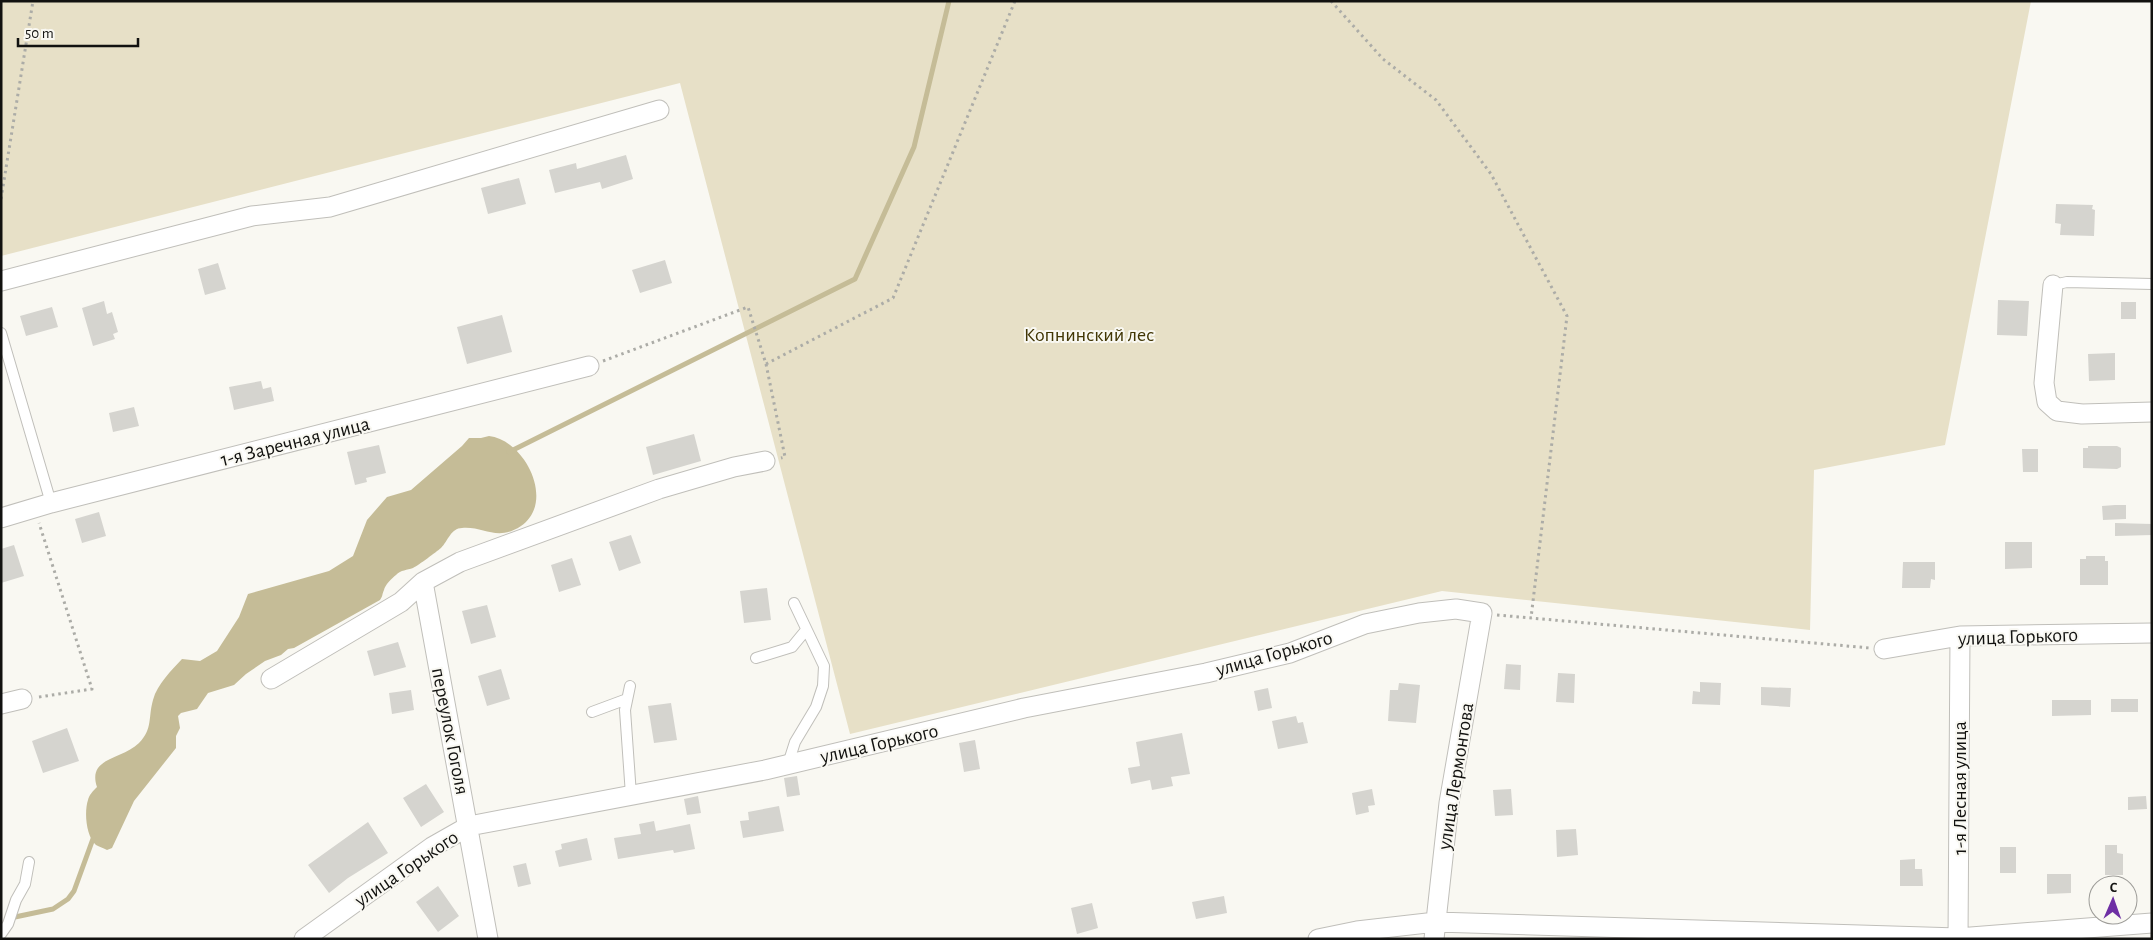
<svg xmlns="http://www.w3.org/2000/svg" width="2153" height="940" viewBox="0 0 2153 940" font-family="'Alegreya Sans',sans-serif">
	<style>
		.green { fill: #e7e0c7 }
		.water { fill: #c5bc97 }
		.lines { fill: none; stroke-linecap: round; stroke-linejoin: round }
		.stream { stroke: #c5bc97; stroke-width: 5 }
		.building { fill: #d5d4cf }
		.service-casing { stroke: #c0bfba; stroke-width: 12 }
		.minor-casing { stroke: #c0bfba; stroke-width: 21 }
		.path { stroke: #acaca7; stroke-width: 3; stroke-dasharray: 2.5 4; stroke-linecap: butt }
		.service { stroke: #fff; stroke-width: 10 }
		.minor { stroke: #fff; stroke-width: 19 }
		.labels { text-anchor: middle; stroke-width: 4; stroke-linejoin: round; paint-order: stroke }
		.park-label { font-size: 20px; fill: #413605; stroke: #f9f8f2 }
		.street-label { font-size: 20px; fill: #121210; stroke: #f9f8f2 }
	</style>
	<rect width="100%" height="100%" fill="#f9f8f2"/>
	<path class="green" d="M1 1H2031L1945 445 1814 470 1810 630 1442 591 850 734 680 83 1 256Z"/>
	<path class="water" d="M489 436C525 440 556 502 521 526 497 542 484 526 462 528 451 528 448 541 441 548 436 552 419 565 413 568 407 570 401 570 396 575 392 578 385 585 384 590 382 594 383 596 380 600L294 648 288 649 281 655 265 661 246 674 234 685 208 693 197 709 181 713 178 716 180 728 176 736V748L134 801 112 848 107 850C104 848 99 847 96 845 86 836 84 812 88 800 89 795 93 791 97 787 87 757 122 760 139 743 153 729 148 717 153 700 157 684 172 670 182 659L200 661 217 651 239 617 248 594 329 571 353 556 367 520 387 497 411 490 462 446 469 438H481Z"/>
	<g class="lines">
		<path class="stream" d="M509 452 855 279 914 147 949 1
			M15 917 53 909 68 899 74 891 94 836"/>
	</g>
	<path class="building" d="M626 155 633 179 602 189 600 182 555 193 549 170 576 163 577 169Z
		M519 178 526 204 488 214 481 188Z
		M2056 204 2093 205 2092 209 2095 210 2094 236 2060 235 2061 224 2055 223Z
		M665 260 672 283 640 293 632 270Z
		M218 263 226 289 205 295 198 269Z
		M1998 300 2029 301 2027 336 1997 335Z
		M104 301 107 314 112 312 118 332 113 334 115 339 93 346 82 308Z
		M2121 302H2136V319H2121Z
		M52 307 58 327 26 336 20 316Z
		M502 315 512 352 467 364 457 327Z
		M2115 353V380L2089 381 2088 354Z
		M261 381 263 389 271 387 274 401 234 410 229 387Z
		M134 407 139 426 113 432 109 413Z
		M694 434 701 461 653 475 646 447Z
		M379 445 386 473 366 478 367 482 355 485 347 452Z
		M2088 446H2117L2121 448V467L2117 469 2083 468V448H2088Z
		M2022 449H2038V472H2023Z
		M2115 505H2126V519L2103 520 2102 506Z
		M99 512 106 536 82 543 75 519Z
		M2115 523 2152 524V535L2115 536Z
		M631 535 641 563 619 571 609 542Z
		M2005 542H2032V568L2005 569Z
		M14 545 24 576 1 583V549Z
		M2086 556H2105V561H2108V585H2080V559H2086Z
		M572 558 581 585 559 592 551 565Z
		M1903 562H1935V580L1931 579 1930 588H1902Z
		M767 588 771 620 744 623 740 591Z
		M487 605 496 637 471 644 462 611Z
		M398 642 406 667 374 676 367 651Z
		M1506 664 1521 665 1520 690 1504 689Z
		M501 669 510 699 487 706 478 676Z
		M1558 673 1575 674 1574 703 1556 702Z
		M1700 682 1721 683 1720 705 1692 704 1693 691 1700 692Z
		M1399 683 1420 685 1416 723 1388 721 1390 690H1398Z
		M1761 687 1791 688 1790 707 1761 705Z
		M1268 688 1272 708 1258 711 1254 691Z
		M411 690 414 710 392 714 389 693Z
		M2111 699H2138V712H2111Z
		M2052 700H2091V715L2052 716Z
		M671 703 677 740 654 743 648 706Z
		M1296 716 1298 723 1303 722 1308 743 1278 749 1272 721Z
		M67 728 79 761 43 773 32 741Z
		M1182 733 1190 774 1171 777 1173 786 1152 790 1150 780 1131 784 1128 768 1140 766 1136 742Z
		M975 740 980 769 964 772 959 743Z
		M797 776 800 795 787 797 784 778Z
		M426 784 444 812 421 827 403 798Z
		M1372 789 1375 805 1368 806 1369 812 1356 815 1352 793Z
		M1511 789 1513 815 1495 816 1493 790Z
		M698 796 701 813 687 815 684 799Z
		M2146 796 2147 809 2128 810V797Z
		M779 806 784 831 743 838 740 821 749 820 748 812Z
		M654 821 656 831 690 824 695 849 674 853 673 850 618 859 614 838 641 834 639 824Z
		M368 822 388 853 348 878 329 893 308 865Z
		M1576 829 1578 855 1557 857 1556 830Z
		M587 838 592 860 559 867 555 851 562 849 561 844Z
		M2105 845H2117V853L2123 854V875H2105Z
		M2000 847H2016V873H2000Z
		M1915 859V869H1922L1923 886H1900V860Z
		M526 863 531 884 518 887 513 866Z
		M2047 874H2071V893L2047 894Z
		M438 886 459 916 438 932 416 902Z
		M1224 896 1227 913 1196 919 1192 902Z
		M1092 903 1098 928 1077 934 1071 908Z"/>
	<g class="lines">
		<defs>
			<path id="service" d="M2053 285 2067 282 2152 284
				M1 333 51 503
				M756 658 792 647 806 630
				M630 686 625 710 631 795
				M592 712 627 699
				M788 764 795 742 816 707 823 686 824 666 794 603
				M1 934 8 924 16 900 25 884 29 862"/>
			<path id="minor" d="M1 281 252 216 330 207 659 110
				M2053 285 2044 383 2047 402 2057 411 2082 414 2152 412
				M1 518 51 503 589 366
				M423 582 488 939
				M1884 649 1960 636 2152 633
				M271 679 401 602 423 582 460 562 659 489 734 467 765 461
				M1 704 22 699
				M304 939 432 847 469 826 765 770 1024 708 1206 673 1290 653 1365 624 1419 613 1456 609 1482 613 1449 803 1434 939
				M1318 939 1357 931 1436 922 1958 938 2152 923
				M1958 939 1960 636"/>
		</defs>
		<use href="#service" class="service-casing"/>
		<use href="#minor" class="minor-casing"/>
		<path class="path" d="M1331 1 1383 59 1436 100 1491 174 1567 316 1531 618
			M1 199 33 1
			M603 361 748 307 766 364 893 298 1015 1
			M766 364 785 457 781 458
			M1497 615 1870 648
			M39 697 92 689 39 523"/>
		<use href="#service" class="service"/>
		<use href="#minor" class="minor"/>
	</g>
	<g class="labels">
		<g class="park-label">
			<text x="1089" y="341">Копнинский лес</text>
		</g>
		<g class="street-label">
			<text transform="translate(295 441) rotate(-14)" y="7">1-я Заречная улица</text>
			<text transform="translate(2018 636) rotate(-2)" y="7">улица Горького</text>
			<text transform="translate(1274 653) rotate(-16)" y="7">улица Горького</text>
			<text transform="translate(451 731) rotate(79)" y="7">переулок Гоголя</text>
			<text transform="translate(879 743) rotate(-13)" y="7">улица Горького</text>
			<text transform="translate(1455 776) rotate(-81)" y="7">улица Лермонтова</text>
			<text transform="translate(1959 788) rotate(-90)" y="7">1-я Лесная улица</text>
			<text transform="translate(406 868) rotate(-34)" y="7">улица Горького</text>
		</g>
	</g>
	<rect width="2153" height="940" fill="none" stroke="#121210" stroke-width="5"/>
	<g transform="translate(2113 900) rotate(2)"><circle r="24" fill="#f9f8f2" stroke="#9d9c98"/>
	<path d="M0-4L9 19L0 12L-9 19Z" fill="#6e2fa4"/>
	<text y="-8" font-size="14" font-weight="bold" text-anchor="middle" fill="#121210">С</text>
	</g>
	<path d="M18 38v8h120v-8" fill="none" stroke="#121210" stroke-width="2.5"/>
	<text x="25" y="38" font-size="15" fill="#121210" stroke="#f9f8f2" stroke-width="4" paint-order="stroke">50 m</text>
</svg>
